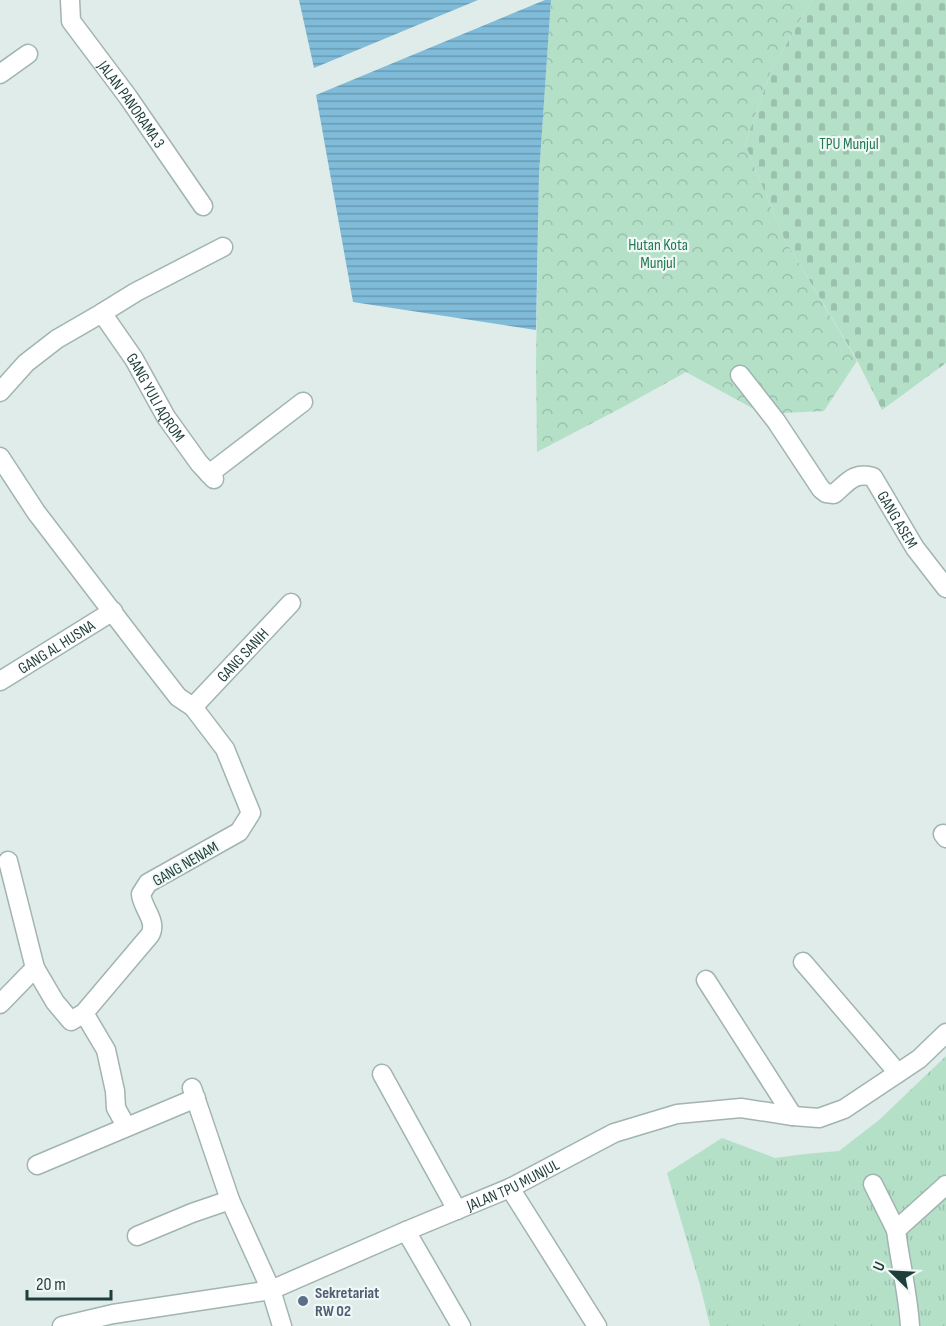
<svg xmlns="http://www.w3.org/2000/svg" width="946" height="1326" viewBox="0 0 946 1326" font-family="'Sofia Sans Condensed',sans-serif">
	<style>
		.forest { fill: url(#forest-crowns) }
		.cemetery { fill: url(#cemetery-stones) }
		.park { fill: url(#park-tufts) }
		.water { fill: url(#water-rules) }
		.lines { fill: none; stroke-linecap: round; stroke-linejoin: round }
		.minor-casing { stroke: #a1b4b1; stroke-width: 21 }
		.minor { stroke: #fff; stroke-width: 18 }
		.service-dot { fill: #5c6f8a; stroke: #f0f8f6; stroke-width: 2 }
		.labels { text-anchor: middle; stroke-width: 4.5; stroke-linejoin: round; paint-order: stroke }
		.street-label { font-size: 16px; fill: #1e3e3b; stroke: #f0f8f6 }
		.park-label { font-size: 16px; fill: #237a54; stroke: #f0f8f6 }
		.service-label { font-size: 16px; font-weight: bold; fill: #4e5e75; stroke: #f0f8f6; text-anchor: start }
	</style>
	<defs>
		<pattern id="forest-crowns" width="20" height="18" patternUnits="userSpaceOnUse" patternTransform="scale(1.5)"><rect width="20" height="18" fill="#b5e0c8"/><path d="M2 6a3 3 0 1 1 6 0M12 15a3 3 0 1 1 6 0" fill="none" stroke="#9bc1ad"/></pattern>
		<pattern id="cemetery-stones" width="16" height="16" patternUnits="userSpaceOnUse" patternTransform="scale(1.5)"><rect width="16" height="16" fill="#b5e0c8"/><path d="M2 7V4a2 2 0 0 1 4 0v3zM10 15v-3a2 2 0 0 1 4 0v3z" fill="#9bc1ad"/></pattern>
		<pattern id="park-tufts" width="24" height="20" patternUnits="userSpaceOnUse" patternTransform="scale(1.5)"><rect width="24" height="20" fill="#b5e0c8"/><path d="M3 7l-1-3M5 7V3M7 7l1-3M15 17l-1-3M17 17v-4M19 17l1-3" fill="none" stroke="#9bc1ad"/></pattern>
		<pattern id="water-rules" width="6" height="5" patternUnits="userSpaceOnUse" patternTransform="scale(1.5)"><rect width="6" height="5" fill="#80bcd9"/><path d="M0 2.5h6" fill="none" stroke="#689ab1"/></pattern>
	</defs>
	<rect width="100%" height="100%" fill="#dfece9"/>
	<path class="forest" d="M551 0H812L771 71 745 144 784 238 857 361 824 411 763 414 686 372 621 408 537 452 536 364 539 175Z"/>
	<path class="cemetery" d="M812 0H946V363L882 410 857 360 784 238 745 144 771 71Z"/>
	<path class="park" d="M946 1056V1326H710L700 1285 667 1173 722 1138 775 1158 805 1154 839 1151 879 1120Z"/>
	<path class="water" d="M299 0H478L314 68Z
		M545 0H551L539 175 536 330 353 302 316 95Z"/>
	<g class="lines">
		<defs>
			<g id="minor">
				<path id="s1" d="M70 0 71 21 128 97 203 206"/>
				<path d="M0 74 28 54"/>
				<path id="s2" d="M102 313 134 359 166 417 199 463 214 479"/>
				<path id="s3" d="M740 375 776 421 821 489 826 493 834 494C847 483 854 471 873 477L915 548 946 588"/>
				<path d="M0 392 26 363 57 339 102 313 136 292 223 247"/>
				<path d="M0 457 36 512 143 652 178 697 193 707 225 749 251 813 239 832 148 883 141 894C142 908 158 921 150 935L84 1013 71 1021 55 1002 35 968 0 1004"/>
				<path d="M209 474 303 402"/>
				<path id="s4" d="M0 681 113 611"/>
				<path id="s5" d="M193 707 291 603"/>
				<path d="M943 834 946 838"/>
				<path d="M8 861 35 968"/>
				<path d="M803 962 898 1073"/>
				<path d="M706 980 793 1116"/>
				<path d="M84 1013 106 1050 115 1091 116 1108 126 1126"/>
				<path d="M382 1074 457 1210"/>
				<path d="M192 1088 230 1200 271 1290 282 1326"/>
				<path d="M37 1165 196 1098"/>
				<path d="M873 1184 896 1230"/>
				<path d="M510 1188 597 1326"/>
				<path d="M406 1231 461 1326"/>
				<path d="M137 1236 192 1213 230 1200"/>
				<path id="s6" d="M62 1326 113 1314 271 1290 406 1231 510 1188 614 1133 677 1114 741 1108 793 1116 819 1118 844 1109 919 1059 946 1033"/>
				<path d="M910 1326C908 1294 900 1262 896 1230L946 1185"/>
			</g>
		</defs>
		<use href="#minor" class="minor-casing"/>
		<use href="#minor" class="minor"/>
	</g>
	<circle class="service-dot" cx="303" cy="1301" r="6"/>
	<g class="labels">
		<g class="street-label">
			<text dy="6" stroke="none"><textPath href="#s1" startOffset="124">JALAN PANORAMA 3</textPath></text>
			<text dy="6" stroke="none"><textPath href="#s2" startOffset="100">GANG YULI AQROM</textPath></text>
			<text dy="6" stroke="none"><textPath href="#s3" startOffset="249">GANG ASEM</textPath></text>
			<text dy="6" stroke="none"><textPath href="#s4" startOffset="66">GANG AL HUSNA</textPath></text>
			<text dy="6" stroke="none"><textPath href="#s5" startOffset="72">GANG SANIH</textPath></text>
			<text transform="translate(185 863) rotate(-30)" y="6">GANG NENAM</text>
			<text dy="6" stroke="none"><textPath href="#s6" startOffset="476">JALAN TPU MUNJUL</textPath></text>
		</g>
		<g class="park-label">
			<text x="849" y="149">TPU Munjul</text>
			<text x="658" y="250">Hutan Kota<tspan x="658" dy="18">Munjul</tspan></text>
		</g>
		<g class="service-label">
			<text x="315" y="1298">Sekretariat<tspan x="315" dy="18">RW 02</tspan></text>
		</g>
	</g>
	<g transform="translate(892 1272) rotate(294)" stroke="#f0f8f6" stroke-width="4.5" paint-order="stroke">
	<path d="M0-4.5L10 22L0 15L-10 22Z" fill="#1e3e3b"/>
	<text y="-9" font-size="16" font-weight="bold" text-anchor="middle" fill="#1e3e3b">U</text>
	</g>
	<path d="M27 1290v9h84v-9" fill="none" stroke="#1e3e3b" stroke-width="3"/>
	<text x="36" y="1290" font-size="18" fill="#1e3e3b" stroke="#f0f8f6" stroke-width="4.5" paint-order="stroke">20 m</text>
</svg>
